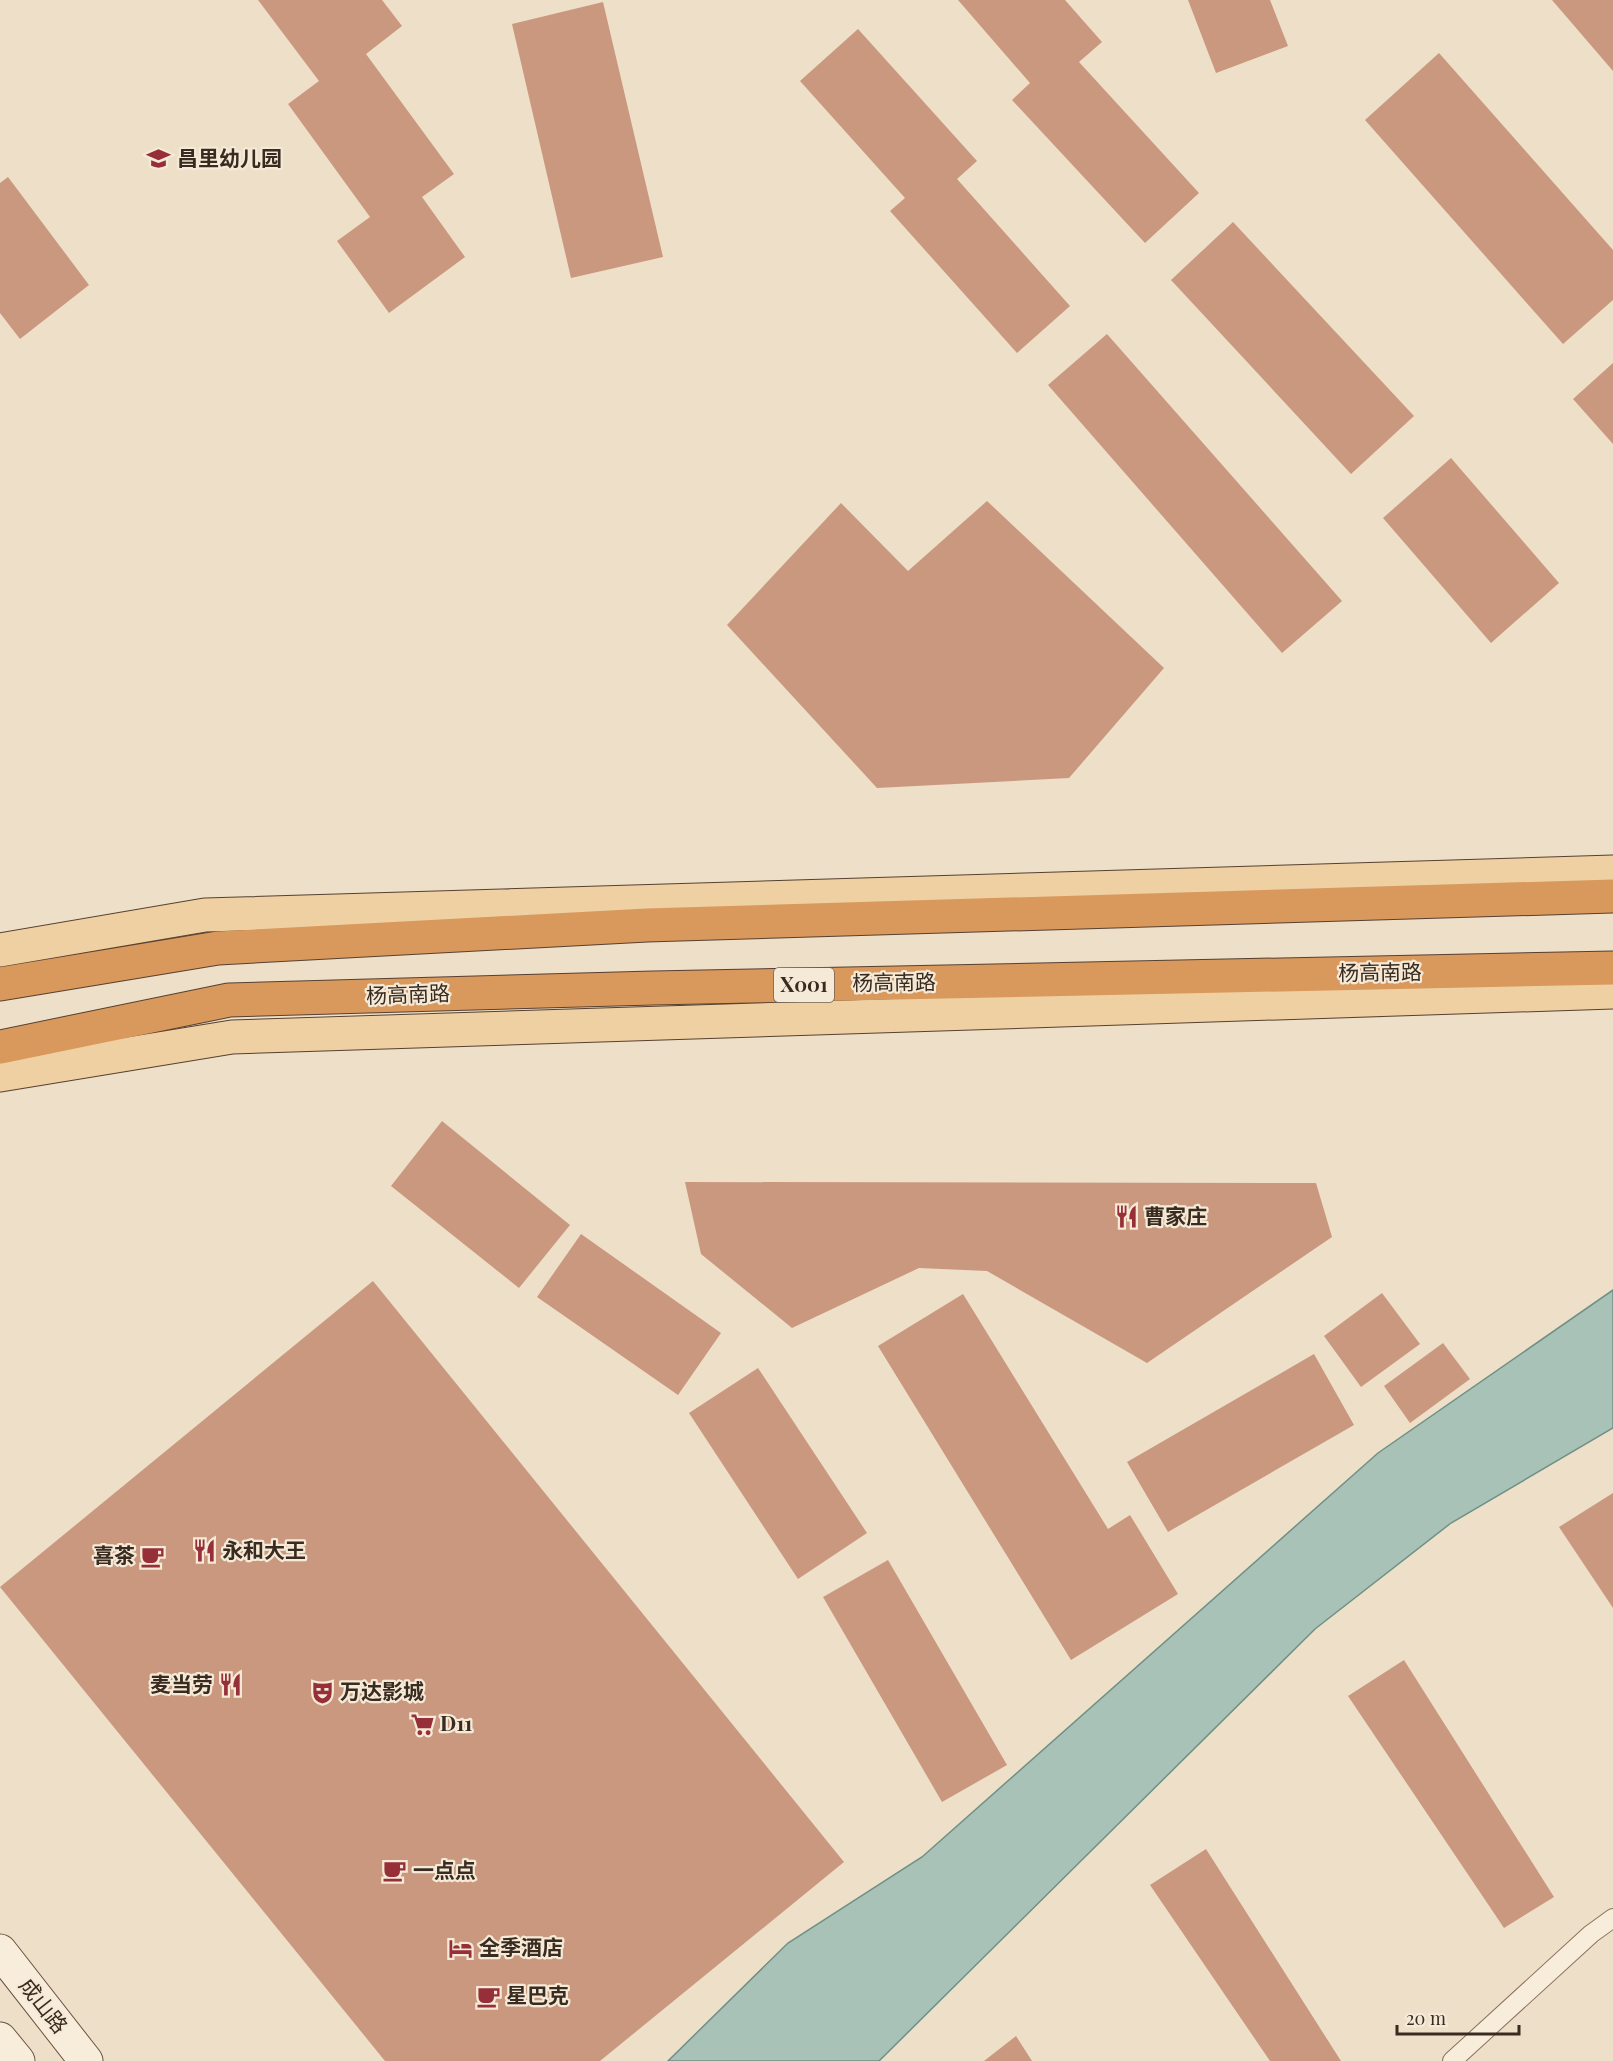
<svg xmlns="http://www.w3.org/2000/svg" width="1613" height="2061" viewBox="0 0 1613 2061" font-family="'Playfair Display','Noto Sans SC',serif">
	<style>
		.water { fill: #a9c2b8; stroke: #6f9085; stroke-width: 1.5 }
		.building { fill: #ca987f }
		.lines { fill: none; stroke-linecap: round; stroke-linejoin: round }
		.lane-casing { stroke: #89715d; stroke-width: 20 }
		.secondary-casing { stroke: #6b5240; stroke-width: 35 }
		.primary-casing { stroke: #574031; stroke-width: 35 }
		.highway-casing { stroke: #574031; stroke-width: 35 }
		.lane { stroke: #f8eddb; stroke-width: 18 }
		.secondary { stroke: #f8eddb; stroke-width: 33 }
		.primary { stroke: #efd0a2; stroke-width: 33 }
		.highway { stroke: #d9985c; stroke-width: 33 }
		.labels { text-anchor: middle; stroke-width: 4.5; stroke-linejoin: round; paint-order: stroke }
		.shield { fill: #f5ead7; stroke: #726457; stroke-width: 1.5 }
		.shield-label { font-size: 20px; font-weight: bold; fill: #3a2b20 }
		.poi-label { font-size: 21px; font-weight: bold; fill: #3a2b20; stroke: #f5ead7; text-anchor: start }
		.street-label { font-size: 21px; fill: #3a2b20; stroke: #f5ead7 }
	</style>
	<rect width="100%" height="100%" fill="#eddfc8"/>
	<path class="water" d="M1613 1290V1428L1451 1523 1315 1629 879 2061H668L788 1943 922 1857 1378 1453Z"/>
	<path class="building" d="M258 0H382L402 26 366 54 454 174 422 197 465 257 389 313 337 241 370 217 288 104 319 81Z
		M958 0H1065L1102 42 1079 62 1199 193 1145 243 1012 100 1030 83Z
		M1188 0H1270L1288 46 1216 73Z
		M1552 0H1613V71Z
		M603 2 663 257 571 278 512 24Z
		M858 29 977 161 957 179 1070 306 1017 353 890 211 905 198 800 81Z
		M1439 53 1613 250V300L1563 344 1365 120Z
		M8 177 89 285 20 339 0 313V183Z
		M1233 222 1414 416 1351 474 1171 280Z
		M1107 334 1342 601 1282 653 1048 385Z
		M1613 363V444L1573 399Z
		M1451 458 1559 583 1491 643 1383 518Z
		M987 501 1164 668 1069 778 877 788 727 625 841 503 908 571Z
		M442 1121 570 1225 519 1288 391 1186Z
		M685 1182 1316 1183 1332 1237 1147 1363 987 1271 919 1268 792 1328 701 1254Z
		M581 1234 721 1333 678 1395 537 1297Z
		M373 1281 844 1862 600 2061H385L0 1587Z
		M1382 1293 1420 1344 1361 1387 1324 1336Z
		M963 1294 1108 1529 1130 1515 1178 1594 1071 1660 878 1346Z
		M1443 1343 1470 1379 1410 1423 1384 1386Z
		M1314 1354 1354 1425 1168 1532 1127 1462Z
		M758 1368 867 1533 798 1579 689 1413Z
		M1613 1493V1608L1559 1527Z
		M888 1560 1007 1765 942 1802 823 1597Z
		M1404 1660 1554 1897 1504 1928 1348 1696Z
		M1206 1849 1341 2061H1270L1150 1885Z
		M1016 2036 1032 2061H984Z"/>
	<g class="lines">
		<defs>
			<path id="lane" d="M1452 2061 1591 1934 1613 1918"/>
			<path id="secondary" d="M0 1951 86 2061
				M0 2039 18 2061"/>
			<path id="primary" d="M0 950 205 915 1613 872
				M0 1075 232 1037 1613 992"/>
			<path id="highway" d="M0 984 218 948 647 925 1613 896
				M0 1047 229 1000 653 988 1613 968"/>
		</defs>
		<use href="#lane" class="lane-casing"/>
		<use href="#secondary" class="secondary-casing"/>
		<use href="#primary" class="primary-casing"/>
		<use href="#highway" class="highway-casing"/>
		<use href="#lane" class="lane"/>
		<use href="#secondary" class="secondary"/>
		<use href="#primary" class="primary"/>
		<use href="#highway" class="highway"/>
	</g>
	<defs>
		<symbol id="school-bare" viewBox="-9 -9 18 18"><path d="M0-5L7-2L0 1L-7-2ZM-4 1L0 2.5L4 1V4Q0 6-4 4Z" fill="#962f38" stroke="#f5ead7" stroke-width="2.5" paint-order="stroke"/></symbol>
		<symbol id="restaurant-bare" viewBox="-9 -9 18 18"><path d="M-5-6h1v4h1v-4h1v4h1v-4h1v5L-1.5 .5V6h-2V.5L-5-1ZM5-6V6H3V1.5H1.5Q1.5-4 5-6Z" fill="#962f38" stroke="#f5ead7" stroke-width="2.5" paint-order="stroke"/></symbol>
		<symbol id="cafe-bare" viewBox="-9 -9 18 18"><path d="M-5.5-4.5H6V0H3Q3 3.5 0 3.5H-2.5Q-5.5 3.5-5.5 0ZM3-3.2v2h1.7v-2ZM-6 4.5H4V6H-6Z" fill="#962f38" stroke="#f5ead7" stroke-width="2.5" paint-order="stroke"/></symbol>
		<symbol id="theatre-bare" viewBox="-9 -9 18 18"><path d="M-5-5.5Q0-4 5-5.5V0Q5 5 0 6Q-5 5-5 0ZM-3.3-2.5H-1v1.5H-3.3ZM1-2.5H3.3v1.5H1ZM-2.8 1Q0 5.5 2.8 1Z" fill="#962f38" stroke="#f5ead7" stroke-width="2.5" paint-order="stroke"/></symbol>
		<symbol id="supermarket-bare" viewBox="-9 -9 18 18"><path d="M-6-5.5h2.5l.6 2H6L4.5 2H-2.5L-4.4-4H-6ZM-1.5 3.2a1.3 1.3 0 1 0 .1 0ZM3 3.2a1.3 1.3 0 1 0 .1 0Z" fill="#962f38" stroke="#f5ead7" stroke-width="2.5" paint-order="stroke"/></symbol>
		<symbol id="hotel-bare" viewBox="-9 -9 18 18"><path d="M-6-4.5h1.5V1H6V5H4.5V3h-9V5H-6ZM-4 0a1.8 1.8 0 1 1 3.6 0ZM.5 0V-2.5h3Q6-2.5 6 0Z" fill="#962f38" stroke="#f5ead7" stroke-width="2.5" paint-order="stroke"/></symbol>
	</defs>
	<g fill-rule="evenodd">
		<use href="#school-bare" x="142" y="142" width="33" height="33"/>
		<use href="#restaurant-bare" x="1110" y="1200" width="33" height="33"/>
		<use href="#restaurant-bare" x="188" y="1534" width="33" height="33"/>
		<use href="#cafe-bare" x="136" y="1540" width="33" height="33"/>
		<use href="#restaurant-bare" x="214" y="1668" width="33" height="33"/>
		<use href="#theatre-bare" x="306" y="1676" width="33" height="33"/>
		<use href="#supermarket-bare" x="406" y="1708" width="33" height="33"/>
		<use href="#cafe-bare" x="378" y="1854" width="33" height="33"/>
		<use href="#hotel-bare" x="444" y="1932" width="33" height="33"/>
		<use href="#cafe-bare" x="472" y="1980" width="33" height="33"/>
	</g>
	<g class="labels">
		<rect class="shield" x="774" y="968" width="60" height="34" rx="4.5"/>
		<g class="shield-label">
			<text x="804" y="992">X001</text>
		</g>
		<g class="poi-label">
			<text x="177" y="166">昌里幼儿园</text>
			<text x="1144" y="1224">曹家庄</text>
			<text x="222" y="1558">永和大王</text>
			<text x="135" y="1563" text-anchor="end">喜茶</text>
			<text x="213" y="1692" text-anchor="end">麦当劳</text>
			<text x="340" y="1699">万达影城</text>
			<text x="440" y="1731">D11</text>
			<text x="413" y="1878">一点点</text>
			<text x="479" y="1955">全季酒店</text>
			<text x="506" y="2003">星巴克</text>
		</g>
		<g class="street-label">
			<text transform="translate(1380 973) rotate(-1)" y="7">杨高南路</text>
			<text transform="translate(894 983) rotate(-1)" y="7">杨高南路</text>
			<text transform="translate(408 995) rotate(-2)" y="7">杨高南路</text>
			<text transform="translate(43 2006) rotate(52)" y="7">成山路</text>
		</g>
	</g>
	<path d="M1397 2025v9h122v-9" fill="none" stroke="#3a2b20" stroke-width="3"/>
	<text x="1406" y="2025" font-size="18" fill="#3a2b20" stroke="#f5ead7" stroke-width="4.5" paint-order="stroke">20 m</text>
</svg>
